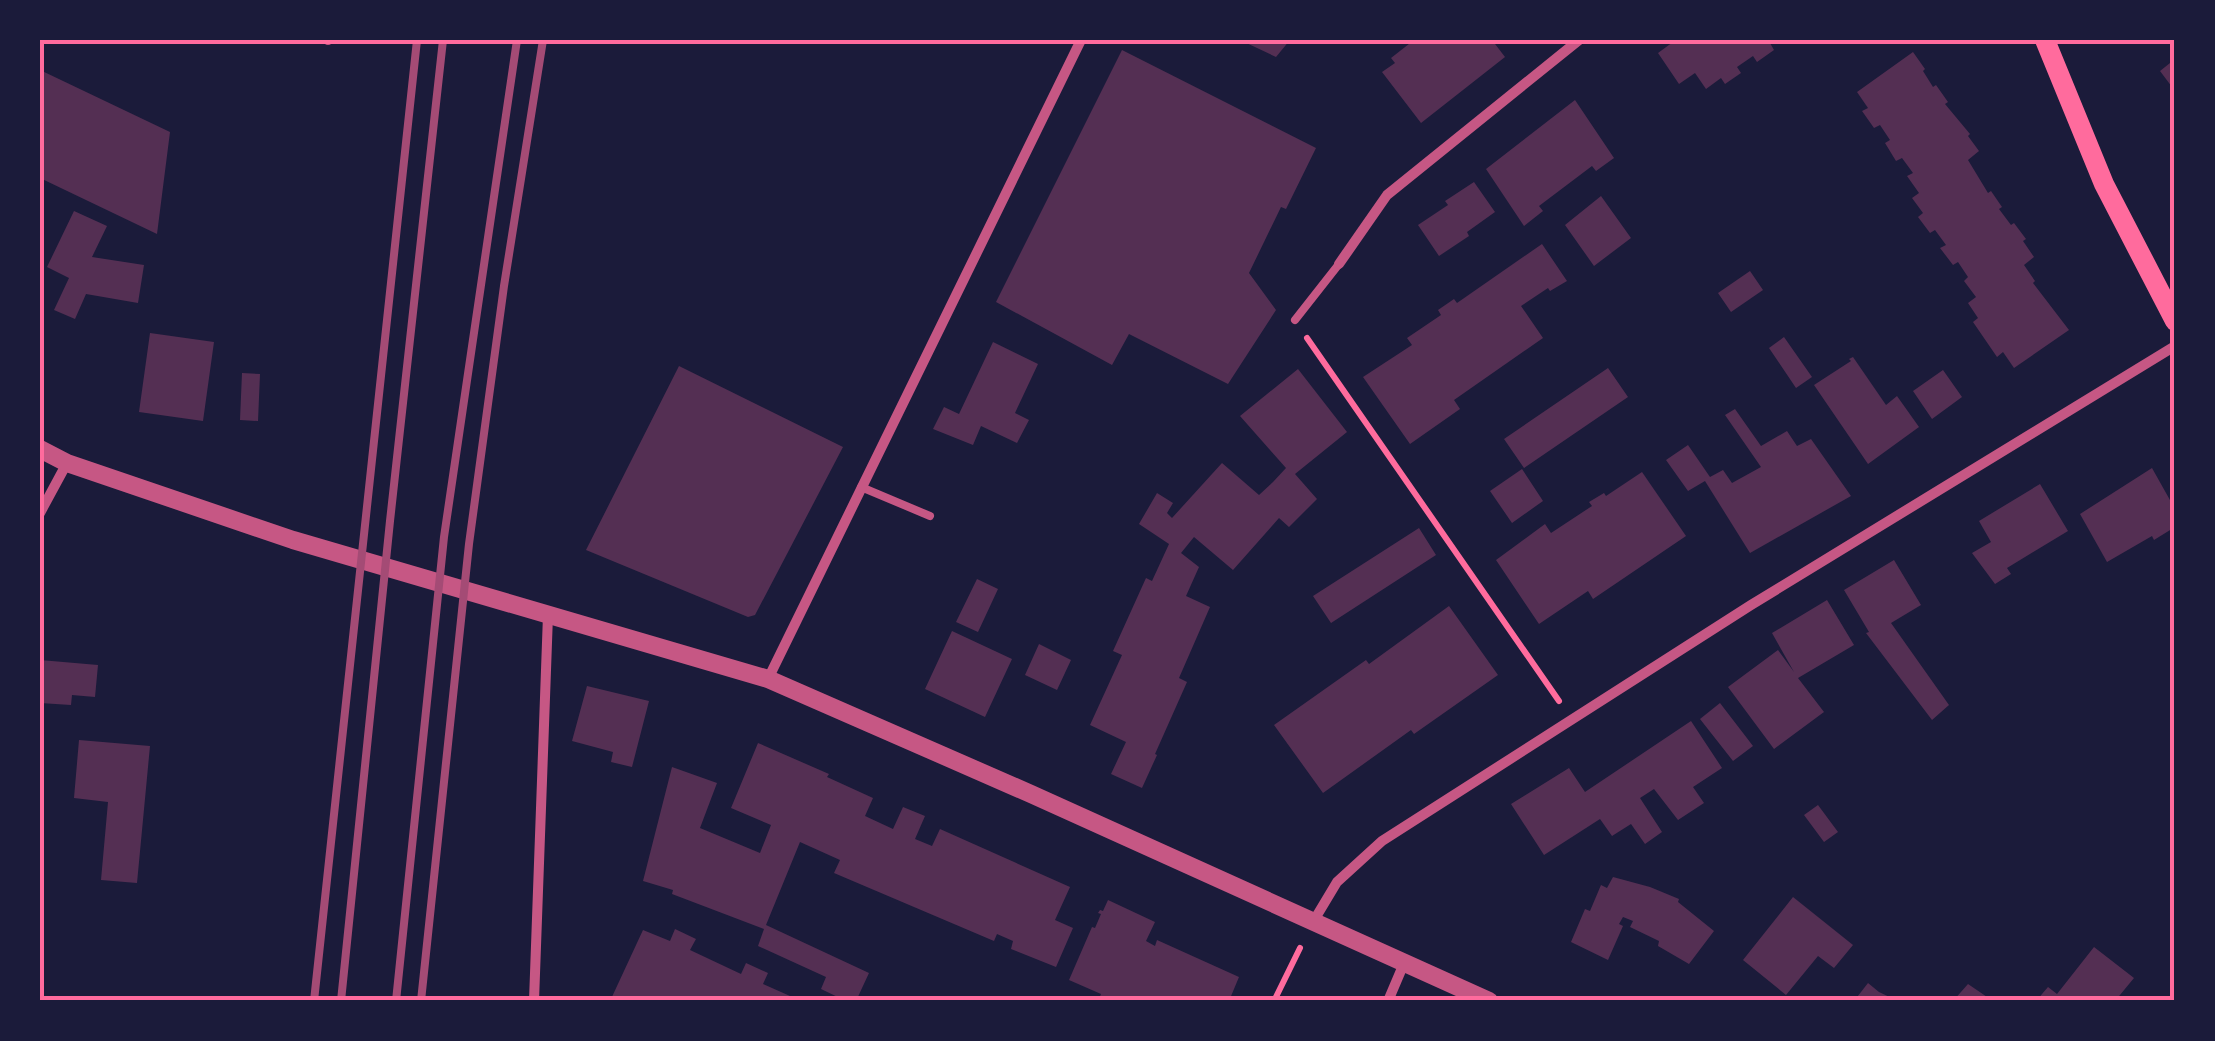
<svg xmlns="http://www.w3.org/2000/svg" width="2215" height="1041" viewBox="0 0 2215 1041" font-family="Karla,sans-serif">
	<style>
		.building { fill: #542f53 }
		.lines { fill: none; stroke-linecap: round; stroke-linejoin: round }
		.path { stroke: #ff6b9d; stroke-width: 6 }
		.service { stroke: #c65784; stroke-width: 8 }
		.minor { stroke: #c65784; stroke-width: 10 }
		.tertiary { stroke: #c65784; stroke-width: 18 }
		.secondary { stroke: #ff6b9d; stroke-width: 20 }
		.rail { stroke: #a44b75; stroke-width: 8 }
		.neatline { fill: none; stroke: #ff6b9d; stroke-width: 4 }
	</style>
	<rect width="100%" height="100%" fill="#1b1b3a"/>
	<path class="building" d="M1240 40H1290L1276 57Z
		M1414 40 1421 43 1425 40H1492L1505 57 1421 123 1382 72 1395 63 1391 58Z
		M1671 40H1774L1770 43 1774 50 1757 62 1753 56 1737 67 1741 73 1725 84 1721 78 1706 89 1695 73 1679 84 1658 53 1673 42Z
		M1122 50 1316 148 1286 209 1281 207 1249 273 1276 310 1228 384 1129 334 1112 365 996 302Z
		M1913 52 1925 69 1923 71 1933 87 1936 85 1948 102 1945 104 1970 134 1968 136 1979 151 1968 160 1988 193 1991 191 2002 207 1999 209 2011 225 2014 223 2026 239 2023 241 2034 257 2024 265 2035 281 2033 283 2069 330 2014 368 2003 352 1997 357 1973 322 1978 318 1968 303 1976 297 1964 281 1968 277 1958 262 1953 265 1940 248 1946 245 1935 230 1930 233 1918 217 1923 213 1912 198 1919 193 1907 176 1913 173 1902 158 1896 161 1885 143 1890 140 1880 125 1874 128 1862 111 1868 108 1857 92Z
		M2175 59V91L2160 71Z
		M40 70 170 132 157 234 40 178Z
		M1575 100 1614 158 1596 171 1592 166 1539 206 1543 211 1524 226 1486 169Z
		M1474 182 1495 212 1467 232 1469 236 1439 256 1418 225 1448 205 1445 201Z
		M1601 196 1631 238 1594 266 1565 225Z
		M74 211 107 226 92 257 144 265 138 303 86 294 75 319 54 310 69 278 47 267Z
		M1542 244 1567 281 1550 291 1548 288 1521 306 1543 338 1454 400 1460 409 1410 444 1363 377 1412 345 1407 338 1441 315 1438 310 1454 299 1457 303Z
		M1750 271 1763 290 1731 312 1718 293Z
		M150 333 214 342 203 421 139 412Z
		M1784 337 1812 377 1796 388 1769 348Z
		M993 342 1038 364 1015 413 1029 420 1017 443 981 426 973 445 933 429 944 407 959 414Z
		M1853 357 1886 405 1897 396 1919 427 1868 464 1814 385 1851 361 1849 359Z
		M679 366 843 447 755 615 748 617 586 550Z
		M1608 368 1628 397 1524 468 1504 439Z
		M1298 369 1347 432 1295 474 1317 499 1289 527 1279 518 1233 570 1194 537 1181 553 1199 567 1186 596 1210 607 1179 678 1187 682 1155 754 1157 755 1142 788 1111 774 1126 742 1090 725 1122 655 1113 651 1146 578 1152 581 1169 544 1139 524 1157 493 1173 503 1167 513 1172 518 1222 463 1259 495 1273 482 1286 468 1240 416Z
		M1943 370 1962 397 1932 419 1913 391Z
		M242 373 260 374 258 421 240 420Z
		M1735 409 1761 446 1787 431 1797 446 1811 439 1851 496 1750 553 1705 481 1688 491 1666 460 1688 445 1710 477 1723 470 1732 483 1761 467 1725 415Z
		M2152 468 2175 509V527L2154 540 2152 536 2107 562 2080 514Z
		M1522 469 1543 501 1512 523 1490 491Z
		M1642 472 1686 536 1593 599 1588 591 1539 624 1496 560 1545 524 1551 533 1592 506 1589 502 1604 493 1606 496Z
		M2040 484 2068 531 2007 568 2011 574 1995 584 1972 553 1991 542 1979 521Z
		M1419 528 1436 555 1331 623 1313 596Z
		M1894 560 1921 605 1891 623 1949 705 1932 720 1866 633 1869 632 1844 590Z
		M977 579 998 589 978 632 956 622Z
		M1827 600 1854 645 1798 678 1824 712 1774 749 1728 687 1778 650 1794 672 1772 633Z
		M1449 606 1498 675 1414 734 1411 730 1323 793 1274 725 1366 660 1369 664Z
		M952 631 1012 659 985 717 925 689Z
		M1039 644 1071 660 1057 690 1025 675Z
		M40 660 98 665 95 697 72 695 71 705 40 703Z
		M587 686 649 701 632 767 611 762 613 752 572 741Z
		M1720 703 1753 746 1733 761 1700 719Z
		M1691 721 1722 768 1693 787 1704 803 1678 820 1654 789 1640 798 1662 832 1645 844 1631 824 1612 836 1600 819 1544 855 1511 804 1569 768 1585 792Z
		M79 740 150 746 137 883 101 880 108 802 74 798Z
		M758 743 829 774 827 777 873 798 865 816 893 829 903 807 925 816 915 839 932 846 940 829 1070 887 1055 920 1073 928 1056 967 1011 949 1013 941 997 934 994 941 834 873 840 860 800 842 766 925 869 973 856 1001H846L821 989 826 977 758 946 764 929 672 894 673 890 643 881 672 767 717 783 700 828 760 853 771 825 731 808Z
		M1818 805 1838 832 1824 842 1804 815Z
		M1613 877 1650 887 1679 899 1678 902 1714 931 1689 964 1658 946 1659 941 1630 927 1633 921 1623 917 1619 924 1623 926 1608 960 1571 942 1585 909 1590 911 1601 885 1607 888Z
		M1793 897 1853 945 1834 968 1818 956 1786 995 1743 960Z
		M1108 900 1155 922 1146 941 1155 946 1157 940 1239 977 1229 1001H1098L1101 994 1069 980 1092 927 1095 928 1101 914 1098 913 1100 910 1103 911Z
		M675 929 696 939 690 950 741 974 746 963 768 973 763 984 790 996 788 1001 611 999 643 930 670 941Z
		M2094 947 2134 978 2115 1001H2036L2048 987 2057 994Z
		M1868 983 1879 992 1898 1001H1854Z
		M1968 984 1993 1001H1953Z"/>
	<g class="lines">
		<path class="path" d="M1307 338 1559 701
			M1274 1001 1300 948"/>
		<path class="service" d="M328 40V41
			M1295 320 1339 264
			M861 487 930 516"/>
		<path class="minor" d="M1339 264 1387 195 1579 40
			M40 513 67 463
			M768 679 1081 40
			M1313 922 1337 882 1382 841 1751 605 2175 346
			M534 1001 548 615
			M1388 1001 1405 961"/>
		<path class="tertiary" d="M40 449 67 463 293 540 768 679 1031 794 1489 1001"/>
		<path class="secondary" d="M2045 40 2104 184 2175 321"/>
		<path class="rail" d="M314 1001C349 681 385 361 417 40
			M341 1001 390 521 443 40
			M396 1001 444 537 517 40
			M421 1001 469 544 504 286 543 40"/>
	</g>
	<rect width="2215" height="1041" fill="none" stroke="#1b1b3a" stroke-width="85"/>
	<rect x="42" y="42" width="2130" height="956" class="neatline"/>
</svg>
